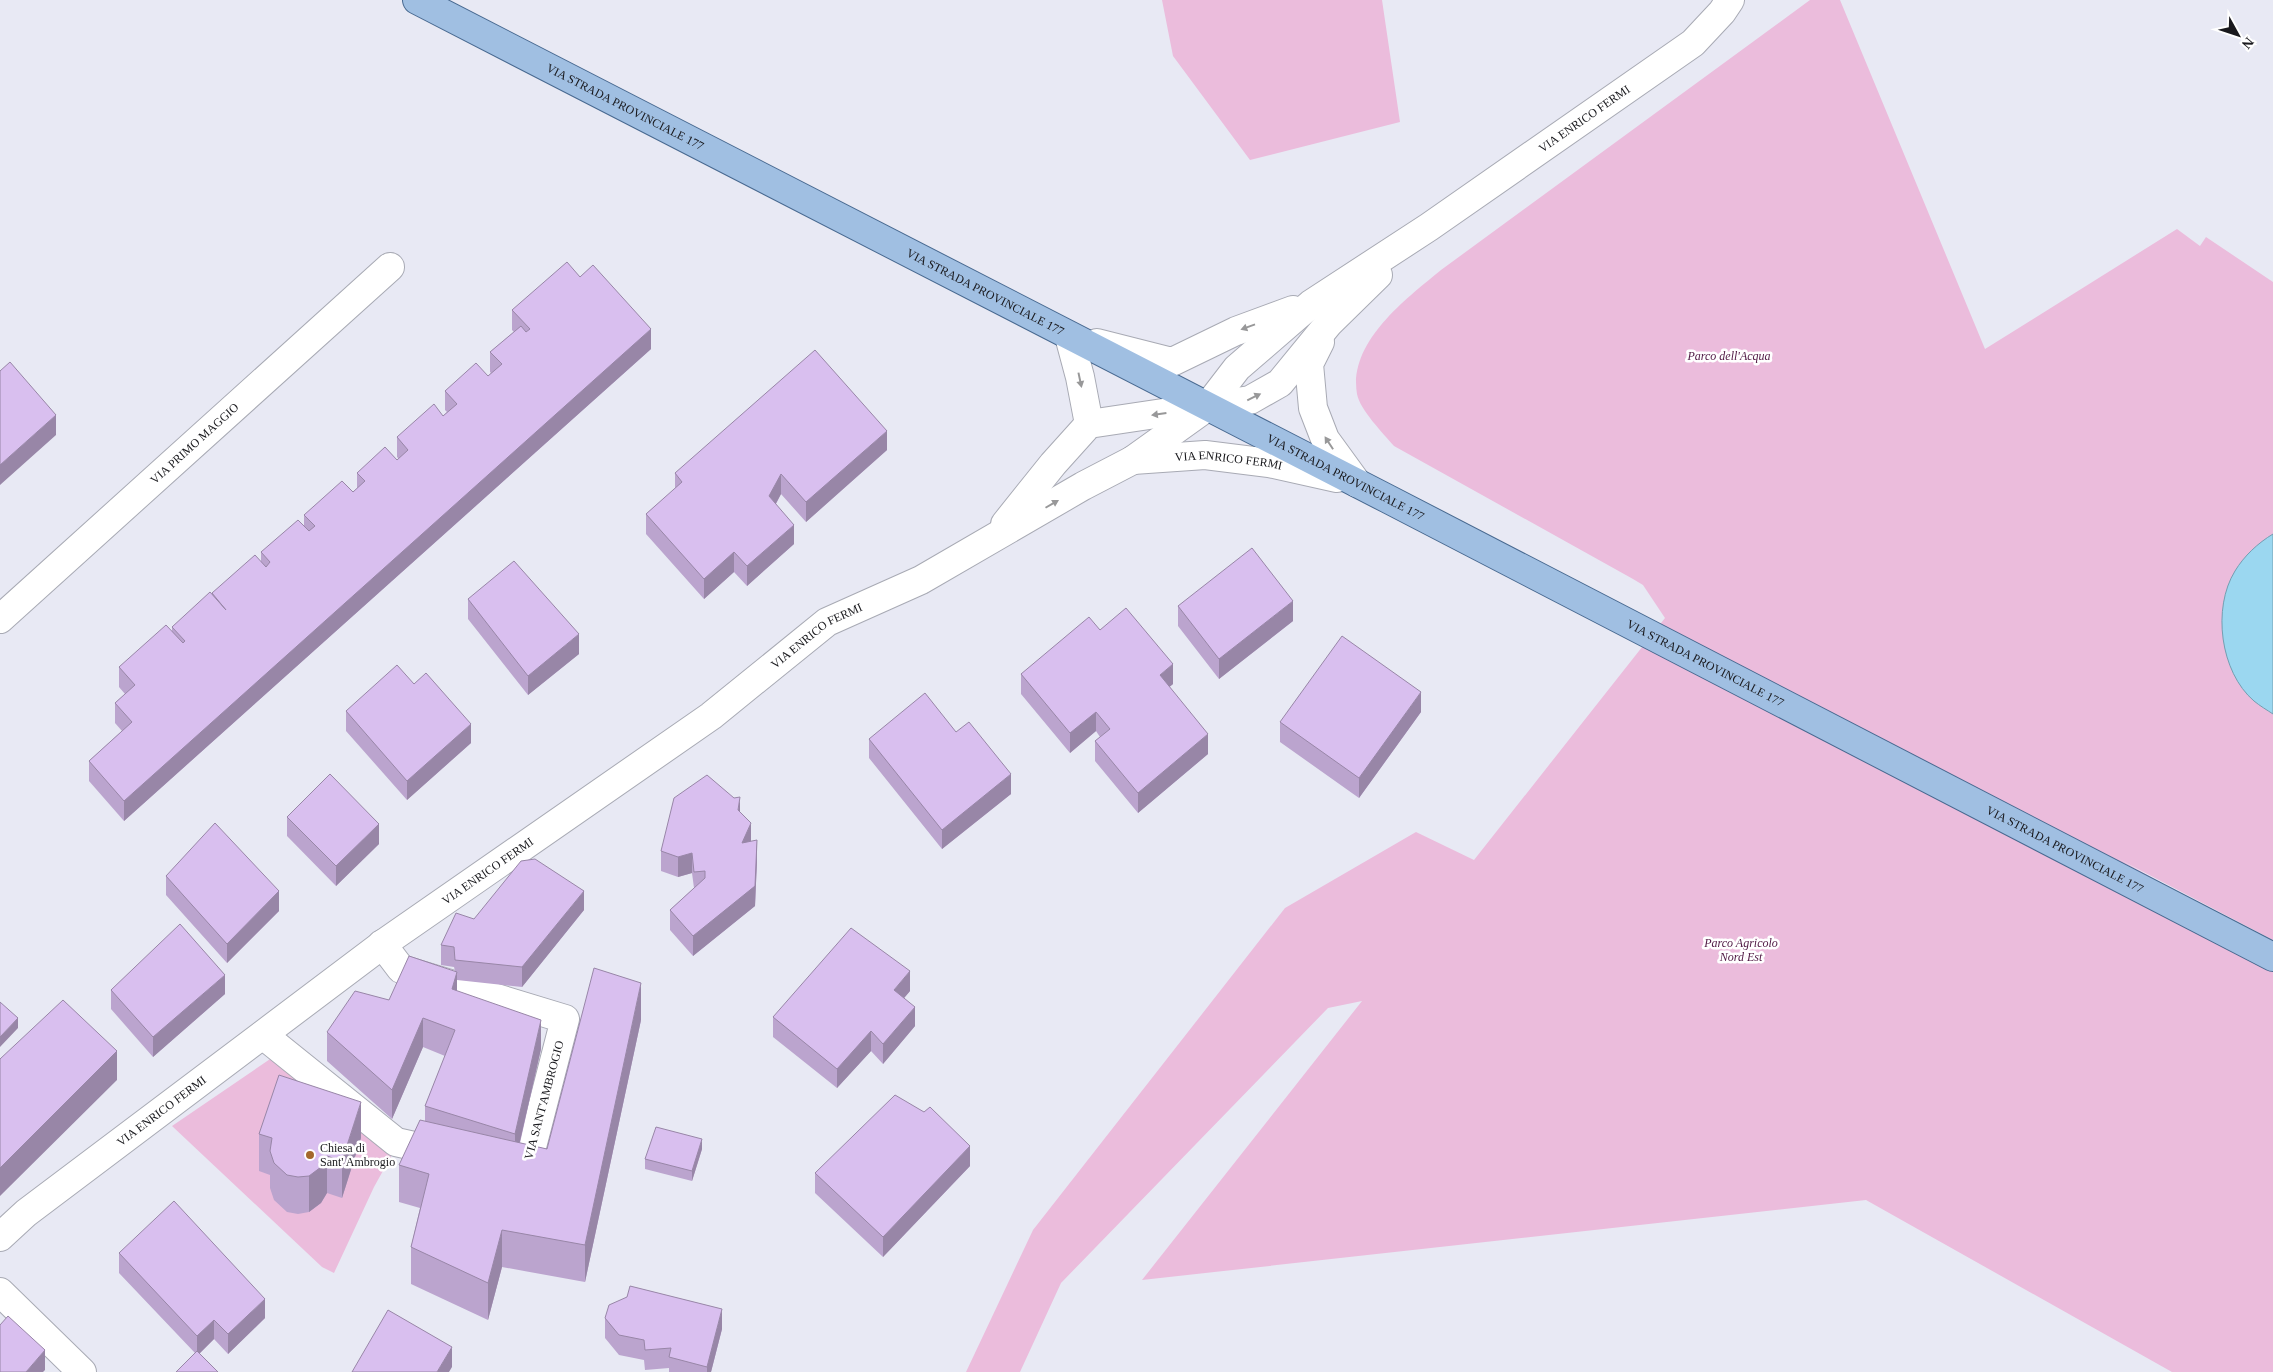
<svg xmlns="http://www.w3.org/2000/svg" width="2273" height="1372" viewBox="0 0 2273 1372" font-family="Georgia,serif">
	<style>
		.green { fill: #ebbcdc }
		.water { fill: #9bd7f0; stroke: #749eb1 }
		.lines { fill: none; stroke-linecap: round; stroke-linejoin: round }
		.minor-casing { stroke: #a8aab4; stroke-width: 30 }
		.major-casing { stroke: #486990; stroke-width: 30 }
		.minor { stroke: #fff; stroke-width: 28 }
		.major { stroke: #a0bfe2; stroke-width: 28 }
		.wall { fill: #bba4ce }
		.shaded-wall { fill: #9886a7 }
		.building { fill: #d9bfef; stroke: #9886a7 }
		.oneway { fill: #989899 }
		.poi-dot { fill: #a4682b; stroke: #fff; stroke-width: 2 }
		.labels { text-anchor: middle; stroke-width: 5; stroke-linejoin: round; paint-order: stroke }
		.street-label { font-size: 12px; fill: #19191d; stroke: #fff }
		.park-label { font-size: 12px; font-style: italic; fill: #4f1843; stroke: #fff }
		.poi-label { font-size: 12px; fill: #19191d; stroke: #fff; text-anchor: start }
	</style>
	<rect width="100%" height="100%" fill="#e8e9f4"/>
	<path class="green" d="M1162 0H1382L1400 122 1250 160 1173 56Z
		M1810 0H1840L1985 349 2177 229 2200 246 2206 237 2273 282V940L2117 858 2273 945V1372H2172L1866 1200 1142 1280 1362 1001 1328 1008 1061 1283 1020 1372H966L1033 1230 1285 908 1416 832 1474 860 1665 618 1643 585 1633 579 1394 446C1383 433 1360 410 1357 394 1348 342 1407 298 1441 270Z
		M276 1055 394 1151 374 1187 334 1273 322 1267 172 1126Z"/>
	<path class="water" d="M2273 534V714C2267 710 2260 706 2254 701 2220 672 2212 608 2235 571 2244 556 2258 543 2273 534Z"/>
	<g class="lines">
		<defs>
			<g id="minor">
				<path d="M1069 336 1080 377 1089 424"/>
				<path d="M1320 342 1309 364 1313 408 1325 439 1357 483"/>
				<path d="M1097 343 1172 362 1236 331 1293 310"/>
				<path id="s1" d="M1133 460 1205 455 1269 463 1337 478"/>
				<path d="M1005 524 1053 464 1089 424 1250 400 1280 383 1329 323 1378 275"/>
				<path id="s2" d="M0 619 390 267"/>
				<path d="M382 944 401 969 565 1019 526 1170 514 1167"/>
				<path d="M263 1035 396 1142 445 1153"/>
				<path id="s3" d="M0 1237 26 1213 387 941 711 716 827 622 921 580 1083 486 1133 460 1207 407 1237 368 1311 304 1429 227 1693 43 1722 12 1730 0"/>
				<path d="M0 1292 82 1372"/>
			</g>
			<g id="major">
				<path id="s4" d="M417 0 1388 499 2273 957"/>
			</g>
		</defs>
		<use href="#minor" class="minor-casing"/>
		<use href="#major" class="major-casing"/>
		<use href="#minor" class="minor"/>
		<use href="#major" class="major"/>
	</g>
	<path class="wall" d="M580 277 651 349 124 821 89 781V761L122 731 115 723V703L125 694 119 687V667L172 631V627L212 595V593L261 562V552L304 527V515L353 492 357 489V473L397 460 399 459 397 457V437L443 416 447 412 445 410V391L488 376 491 373 490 372V352L514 332 512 330V310Z
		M887 450 806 522 781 494 776 504 794 544 747 586 734 572 704 599 646 534V514L675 489V473Z
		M468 599 579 654 528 695 468 619Z
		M1178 606 1293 621 1219 679 1178 626Z
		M1100 630 1173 684 1169 687 1208 754 1138 813 1095 761V741L1100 737 1096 731 1070 753 1021 694V674Z
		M414 684 471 743 407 800 346 731V711Z
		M1421 712 1359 798 1280 742V722Z
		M956 732 1011 794 942 849 869 758V739Z
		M740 812 757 860 755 906 693 956 670 930V910L694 888 692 873 678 877 661 871V851Z
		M287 817 379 844 336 886 287 836Z
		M166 876 279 911 227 963 166 895Z
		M584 910 522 987 457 980V991L541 1049 520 1143 547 1149 641 1020 585 1282 502 1267 488 1320 411 1284V1247L420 1208 399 1202V1165L425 1121V1106L445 1056 423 1047 392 1119 327 1061V1032L389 1000 455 971 454 967 441 965V945L474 919Z
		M111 990 225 994 153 1057 111 1009Z
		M910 991 904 998 915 1026 883 1064 871 1051 837 1088 773 1037V1017Z
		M924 1112 970 1166 883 1257 815 1193V1173Z
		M259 1134 361 1138 342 1198 327 1193 321 1203 309 1212 298 1214 287 1212 274 1200 270 1188V1175L259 1171Z
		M702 1149 692 1181 645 1169V1159Z
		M119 1253 265 1318 228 1354 214 1339 199 1354 195 1353 119 1273Z
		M605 1318 722 1329 711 1372H669V1368L645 1370 644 1360 619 1355 605 1338Z"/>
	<path class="shaded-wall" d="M651 329V349L124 821V801Z
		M56 415V435L0 485V465Z
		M887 431V450L806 522V502Z
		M781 474V494L769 516V496Z
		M794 525V544L747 586V566Z
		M734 552V572L704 599V579Z
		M1293 601V621L1219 679V659Z
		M579 634V654L528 695V676Z
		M1173 664V684L1160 695V675Z
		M1421 692V712L1359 798V778Z
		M1096 712V731L1070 753V733Z
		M471 724V743L407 800V781Z
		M1208 734V754L1138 813V793Z
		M1011 774V794L942 849V830Z
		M740 797V816L738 810Z
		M751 823V843H742Z
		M379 824V844L336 886V866Z
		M757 840V860L755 906 693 956V936Z
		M692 853V873L678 877V857Z
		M279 891V911L227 963V944Z
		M584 891V910L522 987V967Z
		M910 971V991L894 1010V990Z
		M457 972V1001L452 989Z
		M225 975V994L153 1057V1037Z
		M641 983V1020L585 1282V1245Z
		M915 1007V1026L883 1064V1044Z
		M18 1018V1028L0 1047V1037Z
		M423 1018V1047L392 1119V1090Z
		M541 1020V1049L515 1163V1134Z
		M871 1031V1051L837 1088V1069Z
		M117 1051V1080L0 1196V1168Z
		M361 1102V1138L342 1198V1161Z
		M702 1139V1149L692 1181V1171Z
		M970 1146V1166L883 1257V1237Z
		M327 1156V1193L321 1203 309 1212V1176Z
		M502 1230V1267L488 1320V1283Z
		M265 1299V1318L228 1354V1334Z
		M722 1309V1329L711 1372H707V1367Z
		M214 1320V1339L197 1356V1336Z
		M452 1347V1367L449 1372H437Z
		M45 1350V1370L43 1372H26Z"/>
	<path class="building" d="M567 262 580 277 593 265 651 329 124 801 89 761 132 722 115 703 135 685 119 667 166 625 183 643 185 641 172 627 210 592 226 610 212 593 255 555 266 567 270 562 261 552 298 520 309 531 315 526 304 515 342 481 353 492 365 481 357 473 385 447 397 460 408 450 397 437 434 404 443 416 457 404 445 391 476 363 488 376 502 364 490 352 521 326 526 332 530 329 512 310Z
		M815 350 887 431 806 502 781 474 769 496 794 525 747 566 734 552 704 579 646 514 682 482 675 473Z
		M10 362 56 415 0 465V371Z
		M1252 548 1293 601 1219 659 1178 606Z
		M514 561 579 634 528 676 468 599Z
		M1126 608 1173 664 1160 675 1208 734 1138 793 1095 741 1110 729 1096 712 1070 733 1021 674 1089 617 1100 630Z
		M1342 636 1421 692 1359 778 1280 722Z
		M397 665 414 684 426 673 471 724 407 781 346 711Z
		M925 693 956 732 969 722 1011 774 942 830 869 739Z
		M330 774 379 824 336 866 287 817Z
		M707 775 734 798 740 797 738 810 751 823 742 843 757 840 755 886 693 936 670 910 705 878V871L694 872 692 853 678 857 661 851 674 798Z
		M215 823 279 891 227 944 166 876Z
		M535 859 584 891 522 967 455 960 454 947 441 945 456 913 474 919 521 861Z
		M180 924 225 975 153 1037 111 990Z
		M851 928 910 971 894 990 915 1007 883 1044 871 1031 837 1069 773 1017Z
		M409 956 457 972 452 989 541 1020 515 1134 425 1106 455 1030 423 1018 392 1090 327 1032 355 991 389 1000Z
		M594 968 641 983 585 1245 502 1230 488 1283 411 1247 429 1174 399 1165 420 1120 547 1149Z
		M63 1000 117 1051 0 1168V1059Z
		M0 1002 18 1018 0 1037Z
		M279 1075 361 1102 342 1161 327 1156 321 1167 309 1176 298 1177 287 1175 274 1163 270 1151 272 1138 259 1134Z
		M895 1095 924 1112 930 1107 970 1146 883 1237 815 1173Z
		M656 1127 702 1139 692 1171 645 1159Z
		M174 1201 265 1299 228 1334 214 1320 197 1336 119 1253Z
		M630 1286 722 1309 707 1367 669 1357 671 1348 645 1350 644 1340 619 1335 605 1318 609 1305 627 1297Z
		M388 1310 452 1347 437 1372H352Z
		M8 1316 45 1350 26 1372H0V1325Z
		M197 1351 218 1372H176Z"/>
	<defs><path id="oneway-solid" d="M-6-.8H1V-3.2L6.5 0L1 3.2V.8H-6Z" transform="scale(1.25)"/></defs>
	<g class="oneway">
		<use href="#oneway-solid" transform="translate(1248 327) rotate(160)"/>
		<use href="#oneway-solid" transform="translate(1080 380) rotate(78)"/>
		<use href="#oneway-solid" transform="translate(1254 397) rotate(-26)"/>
		<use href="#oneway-solid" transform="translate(1159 414) rotate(172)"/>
		<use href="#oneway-solid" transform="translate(1329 443) rotate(-123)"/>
		<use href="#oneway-solid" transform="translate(1052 504) rotate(-30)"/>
	</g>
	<circle class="poi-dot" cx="310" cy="1155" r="5"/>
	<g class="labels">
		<g class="street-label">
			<text dy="4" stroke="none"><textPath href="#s4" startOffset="234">VIA STRADA PROVINCIALE 177</textPath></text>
			<text dy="4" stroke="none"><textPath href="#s3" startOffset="1946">VIA ENRICO FERMI</textPath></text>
			<text dy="4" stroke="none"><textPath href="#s4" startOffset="639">VIA STRADA PROVINCIALE 177</textPath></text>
			<text dy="4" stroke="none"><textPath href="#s2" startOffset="262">VIA PRIMO MAGGIO</textPath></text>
			<text dy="4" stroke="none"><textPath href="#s1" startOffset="96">VIA ENRICO FERMI</textPath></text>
			<text dy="4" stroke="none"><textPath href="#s4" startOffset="1044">VIA STRADA PROVINCIALE 177</textPath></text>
			<text dy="4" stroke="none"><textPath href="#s3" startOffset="1015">VIA ENRICO FERMI</textPath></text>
			<text dy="4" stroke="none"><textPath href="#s4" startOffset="1449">VIA STRADA PROVINCIALE 177</textPath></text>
			<text dy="4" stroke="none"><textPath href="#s4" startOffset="1854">VIA STRADA PROVINCIALE 177</textPath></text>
			<text dy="4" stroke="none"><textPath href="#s3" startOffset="610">VIA ENRICO FERMI</textPath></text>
			<text transform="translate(544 1100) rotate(-75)" y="4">VIA SANT'AMBROGIO</text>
			<text dy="4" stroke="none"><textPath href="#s3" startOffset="205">VIA ENRICO FERMI</textPath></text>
		</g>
		<g class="park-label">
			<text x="1729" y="360">Parco dell'Acqua</text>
			<text x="1741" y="947">Parco Agricolo<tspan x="1741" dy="14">Nord Est</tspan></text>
		</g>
		<g class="poi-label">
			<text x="320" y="1152">Chiesa di<tspan x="320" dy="14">Sant' Ambrogio</tspan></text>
		</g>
	</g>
	<g transform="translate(2238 35) rotate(130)" stroke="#ffffff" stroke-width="4" paint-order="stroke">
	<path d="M0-4L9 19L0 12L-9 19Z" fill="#19191d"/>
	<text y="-8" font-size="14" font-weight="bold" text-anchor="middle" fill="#19191d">N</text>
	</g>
</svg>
